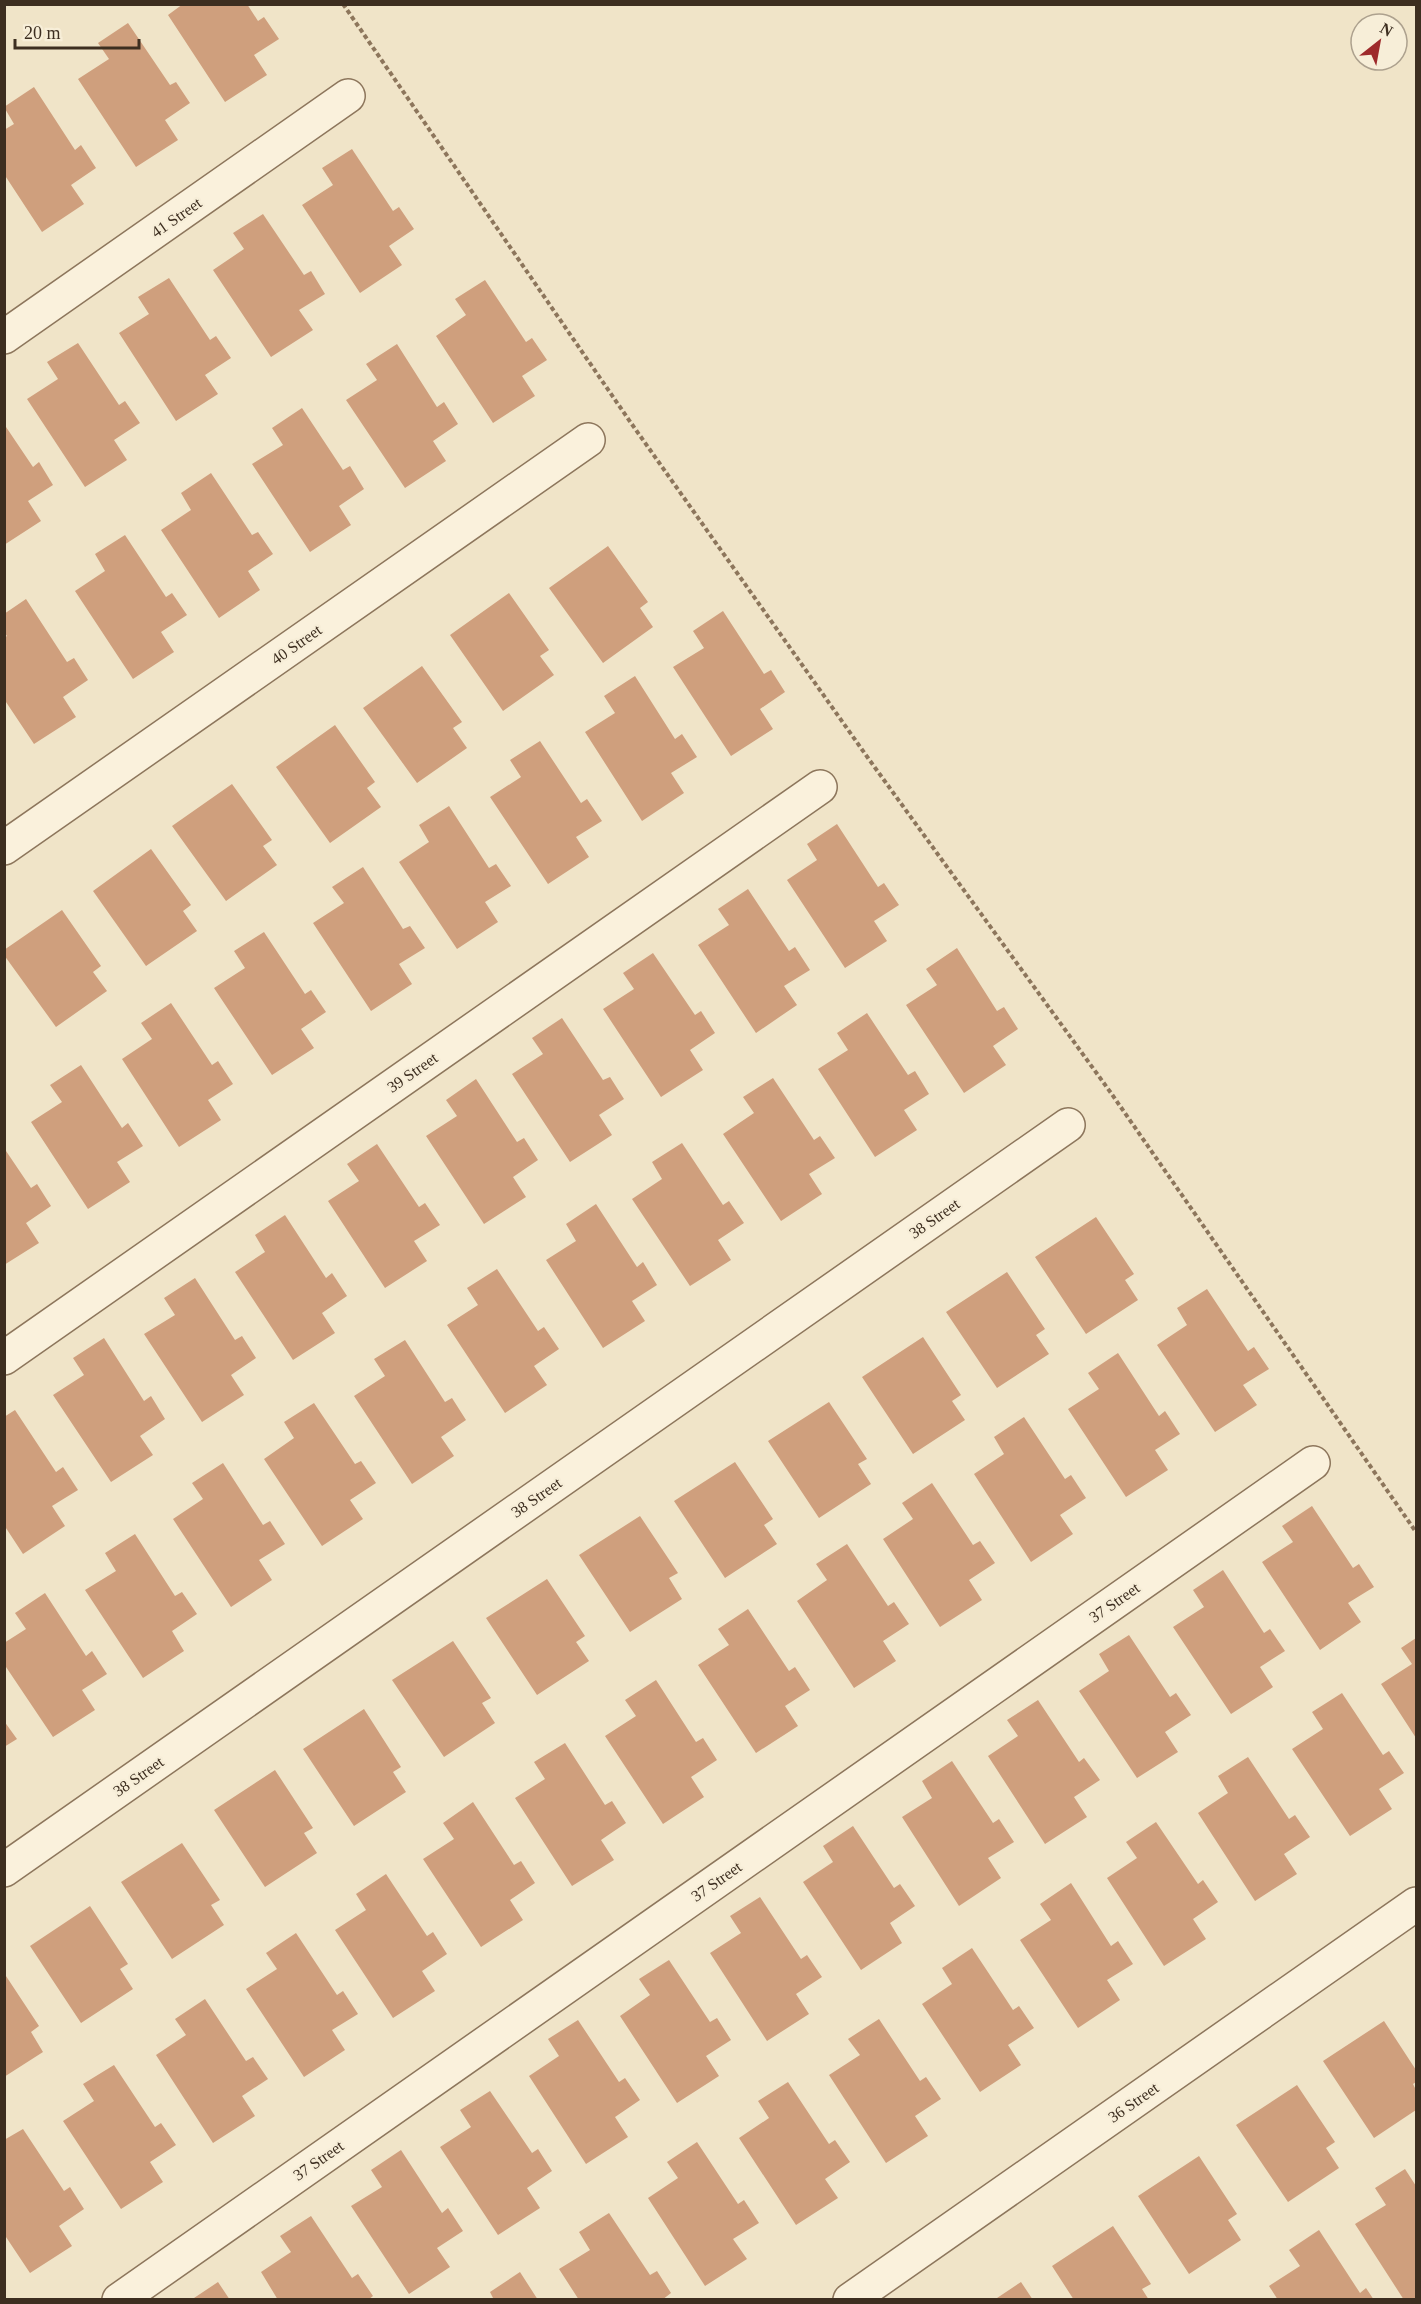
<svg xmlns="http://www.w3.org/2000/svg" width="1421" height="2304" viewBox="0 0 1421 2304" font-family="'Times New Roman',serif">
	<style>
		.building { fill: #cf9f7d }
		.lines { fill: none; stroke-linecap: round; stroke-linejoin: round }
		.minor-casing { stroke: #8d765c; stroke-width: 36 }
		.path { stroke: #8d765c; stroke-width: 4; stroke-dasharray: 4.5 3; stroke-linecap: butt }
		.minor { stroke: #faf1dc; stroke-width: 33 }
		.labels { text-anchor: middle; stroke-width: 4.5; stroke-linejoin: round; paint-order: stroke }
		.street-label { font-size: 16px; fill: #3d2e20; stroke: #f7eed8 }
	</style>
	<rect width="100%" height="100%" fill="#f0e4c8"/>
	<path class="building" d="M183 4H247L258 21 264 17 279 39 254 55 267 75 225 102 168 15Z
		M128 23 170 85 176 82 190 103 165 120 178 140 136 167 78 79 109 59 98 43Z
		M34 87 75 150 81 145 96 168 71 185 84 204 42 232 4 174V130L14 124 4 107Z
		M352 149 393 211 399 207 414 229 389 246 402 265 360 293 302 205 333 185 322 168Z
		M263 214 304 275 311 271 325 294 299 310 313 330 271 357 213 270 244 249 233 233Z
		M169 278 210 340 216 336 231 358 205 375 218 394 176 421 119 333 149 314 138 297Z
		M485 280 526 342 532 338 547 360 522 376 535 396 493 423 436 336 466 315 455 299Z
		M78 343 119 405 125 401 140 423 114 440 127 460 85 487 27 399 58 379 47 362Z
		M397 344 437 407 444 402 458 424 433 441 446 461 405 488 346 400 377 380 366 364Z
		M302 408 343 470 350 466 364 489 339 506 351 525 310 552 252 464 283 445 272 428Z
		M4 424 33 467 39 462 53 485 28 501 41 521 4 545Z
		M211 473 252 535 258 532 273 554 248 571 260 590 219 618 161 530 191 510 181 493Z
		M125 535 166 597 172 593 187 615 161 632 174 652 133 679 75 591 105 571 95 554Z
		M608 546 648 602 640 608 653 627 603 663 549 588Z
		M509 593 549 650 540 656 554 675 503 711 450 635Z
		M26 599 67 662 74 658 88 680 63 697 76 717 34 744 4 699V638L7 636 4 632V614Z
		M723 611 764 674 771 670 785 692 760 709 773 729 731 756 673 667 704 648 693 631Z
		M422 666 462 722 453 728 467 748 417 783 363 708Z
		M635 676 675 739 682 734 697 757 671 773 684 793 642 821 585 732 615 713 604 696Z
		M335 725 375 782 367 788 381 807 330 843 276 767Z
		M540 741 581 803 587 799 602 821 576 837 589 857 548 884 490 797 521 777 510 760Z
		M232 784 272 840 263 846 277 865 226 901 172 826Z
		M449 806 489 868 496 864 511 886 485 902 498 922 457 949 399 862 429 842 419 825Z
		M837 824 878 887 884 883 899 905 874 921 887 941 845 968 787 880 817 860 807 844Z
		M151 849 191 905 183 911 197 931 146 966 93 891Z
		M363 867 403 929 410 926 425 948 399 964 412 984 371 1011 313 923 344 903 332 887Z
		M748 889 789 951 795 947 810 970 784 986 797 1005 756 1033 698 945 729 925 718 909Z
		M62 910 101 966 93 972 107 991 56 1027 4 955V950Z
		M264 932 305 994 311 990 326 1012 301 1029 314 1048 272 1075 214 988 245 968 234 951Z
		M957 948 997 1011 1004 1007 1018 1029 993 1046 1006 1065 964 1093 906 1005 937 985 926 969Z
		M653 953 695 1015 701 1011 715 1033 690 1050 703 1070 661 1097 603 1009 634 989 623 973Z
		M171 1003 212 1065 218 1061 233 1084 208 1100 221 1120 179 1147 122 1059 152 1039 141 1023Z
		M867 1013 908 1075 915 1071 929 1094 904 1110 917 1130 875 1157 818 1069 848 1050 837 1033Z
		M562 1018 603 1080 610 1077 624 1099 599 1115 612 1135 570 1162 512 1074 543 1054 532 1038Z
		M81 1065 122 1128 128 1123 143 1146 117 1162 130 1182 88 1209 31 1122 62 1102 50 1085Z
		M773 1078 814 1140 820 1136 835 1158 809 1174 822 1194 781 1221 723 1134 754 1113 743 1097Z
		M476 1079 517 1142 524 1138 538 1160 513 1177 526 1197 484 1224 426 1136 457 1116 446 1100Z
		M682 1143 723 1205 729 1201 744 1223 718 1240 731 1260 690 1286 632 1199 662 1179 652 1162Z
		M377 1144 419 1207 425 1203 440 1225 414 1241 427 1261 385 1288 328 1201 359 1181 347 1164Z
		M4 1148 31 1188 37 1184 51 1206 26 1223 39 1243 4 1265Z
		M596 1204 637 1267 643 1262 657 1285 632 1301 645 1321 603 1348 546 1260 576 1241 566 1224Z
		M285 1215 326 1278 332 1273 347 1296 322 1313 335 1333 293 1360 235 1272 265 1252 255 1235Z
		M1096 1217 1134 1274 1125 1280 1138 1300 1086 1334 1035 1257Z
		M497 1269 538 1331 544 1327 559 1349 534 1366 547 1385 505 1413 447 1325 478 1305 467 1288Z
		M1007 1272 1045 1329 1036 1335 1049 1354 997 1388 946 1312Z
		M195 1278 235 1340 242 1336 256 1358 231 1375 244 1395 202 1422 144 1334 175 1315 164 1298Z
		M1207 1289 1248 1351 1254 1347 1269 1369 1243 1385 1257 1405 1215 1432 1157 1345 1187 1325 1177 1308Z
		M923 1337 961 1395 952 1401 965 1420 913 1454 862 1377Z
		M104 1338 144 1401 151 1396 165 1419 140 1436 153 1455 111 1482 53 1395 84 1375 73 1358Z
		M405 1340 445 1402 452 1398 466 1420 441 1437 454 1456 412 1484 354 1396 385 1376 374 1359Z
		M1118 1353 1159 1416 1165 1411 1180 1434 1155 1450 1168 1470 1126 1497 1068 1409 1099 1389 1088 1373Z
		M829 1402 867 1459 858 1464 871 1484 819 1518 768 1441Z
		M314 1403 355 1464 361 1461 376 1483 350 1500 363 1519 322 1546 264 1459 294 1438 284 1422Z
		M15 1410 56 1472 63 1467 78 1490 52 1506 65 1526 23 1554 4 1525V1417Z
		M1024 1417 1065 1479 1071 1475 1086 1498 1060 1515 1073 1534 1031 1562 974 1474 1004 1454 994 1437Z
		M735 1462 773 1519 764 1525 777 1544 725 1578 674 1501Z
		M223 1463 263 1525 270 1521 285 1544 259 1560 272 1580 231 1607 173 1519 203 1499 192 1483Z
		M932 1483 973 1545 980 1541 995 1563 969 1580 982 1600 940 1627 883 1539 913 1519 902 1503Z
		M1312 1506 1353 1568 1359 1564 1374 1587 1348 1603 1361 1622 1320 1650 1262 1562 1293 1542 1282 1526Z
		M640 1516 678 1573 669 1578 682 1599 630 1632 579 1555Z
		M135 1534 175 1596 182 1592 197 1614 172 1631 184 1651 143 1678 85 1590 116 1571 105 1553Z
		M847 1544 888 1606 894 1602 909 1624 883 1641 896 1661 854 1688 797 1601 827 1580 816 1564Z
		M1223 1570 1264 1633 1270 1629 1285 1651 1260 1667 1273 1687 1231 1714 1173 1627 1204 1607 1193 1590Z
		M547 1579 585 1636 576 1642 589 1661 537 1695 486 1618Z
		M45 1593 86 1656 92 1651 107 1674 82 1690 95 1710 53 1737 4 1664V1643L26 1629 15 1613Z
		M748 1609 789 1671 795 1667 810 1690 785 1706 798 1726 756 1753 698 1665 729 1645 718 1629Z
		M1129 1635 1170 1697 1176 1693 1191 1715 1165 1732 1178 1752 1137 1778 1079 1691 1109 1671 1099 1654Z
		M1416 1638V1738L1381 1684 1412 1664 1401 1648Z
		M453 1641 491 1698 482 1703 495 1723 444 1757 392 1680Z
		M656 1680 696 1742 703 1738 717 1760 691 1777 704 1797 663 1824 605 1736 636 1716 625 1700Z
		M1342 1693 1383 1755 1389 1751 1404 1773 1379 1789 1392 1809 1350 1836 1292 1749 1323 1729 1312 1712Z
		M1038 1700 1079 1762 1084 1758 1100 1780 1074 1797 1087 1817 1045 1844 988 1756 1018 1736 1007 1720Z
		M364 1709 401 1767 393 1772 406 1792 354 1826 303 1749Z
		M4 1721 17 1739 4 1747Z
		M565 1743 605 1805 612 1801 626 1823 601 1840 614 1860 572 1886 515 1798 545 1779 534 1762Z
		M1248 1757 1289 1819 1295 1815 1310 1837 1284 1854 1297 1874 1255 1901 1198 1813 1228 1793 1218 1776Z
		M952 1761 993 1823 999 1819 1014 1842 988 1858 1001 1878 959 1906 902 1817 932 1798 922 1781Z
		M275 1770 313 1828 304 1833 317 1853 265 1887 214 1810Z
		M473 1802 514 1865 521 1861 535 1883 510 1900 523 1920 481 1947 423 1859 454 1839 443 1823Z
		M1156 1822 1198 1884 1203 1880 1218 1902 1193 1919 1206 1939 1164 1966 1107 1878 1137 1858 1126 1842Z
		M853 1826 894 1888 900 1884 915 1906 890 1923 902 1943 861 1970 803 1882 833 1862 823 1846Z
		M182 1843 220 1900 211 1905 224 1925 172 1959 121 1882Z
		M386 1874 427 1936 433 1932 447 1954 422 1971 435 1991 393 2018 335 1930 366 1910 356 1894Z
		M1071 1883 1111 1946 1118 1941 1133 1964 1107 1980 1120 2000 1078 2028 1020 1940 1051 1920 1040 1904Z
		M760 1897 801 1959 807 1955 822 1977 796 1994 809 2014 767 2041 710 1953 741 1933 730 1916Z
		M90 1906 128 1964 120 1969 133 1989 81 2023 30 1946Z
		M296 1933 337 1995 343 1991 358 2014 332 2030 345 2050 304 2077 246 1989 277 1969 266 1953Z
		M972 1948 1013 2010 1019 2006 1034 2028 1008 2045 1021 2065 980 2092 922 2004 952 1984 942 1968Z
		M669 1960 710 2022 717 2018 731 2040 706 2056 719 2076 677 2103 620 2016 650 1995 639 1979Z
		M4 1973 39 2026 31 2032 43 2052 4 2077Z
		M205 1999 246 2061 253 2057 268 2079 242 2096 255 2116 213 2143 156 2055 186 2035 175 2019Z
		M879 2019 920 2081 926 2077 941 2099 915 2116 928 2136 886 2163 829 2075 860 2055 848 2039Z
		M578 2020 619 2082 625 2078 640 2100 615 2117 628 2137 586 2164 529 2076 559 2056 548 2039Z
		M1384 2021 1416 2070V2082L1413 2084 1416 2090V2110L1374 2138 1323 2061Z
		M114 2065 155 2127 161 2123 176 2145 150 2162 163 2182 121 2209 63 2121 94 2101 83 2084Z
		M788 2082 829 2144 835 2140 850 2162 825 2179 838 2198 796 2225 739 2138 769 2118 758 2101Z
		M1297 2085 1335 2142 1326 2148 1339 2168 1288 2202 1236 2125Z
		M490 2091 532 2153 538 2149 552 2171 527 2188 540 2208 498 2235 440 2147 471 2127 460 2110Z
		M23 2129 64 2191 70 2187 84 2209 59 2226 72 2246 30 2273 4 2234V2140Z
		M697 2142 738 2204 744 2200 759 2223 733 2239 747 2259 705 2286 648 2198 678 2178 667 2162Z
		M401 2150 442 2213 448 2208 463 2231 437 2248 450 2267 409 2294 351 2206 382 2187 371 2170Z
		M1199 2156 1237 2214 1228 2220 1241 2240 1189 2274 1138 2196Z
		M1405 2169 1416 2186V2300H1404L1355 2224 1386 2205 1375 2188Z
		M609 2213 650 2275 657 2271 671 2293 662 2300H579L559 2269 590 2250 579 2232Z
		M311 2216 352 2278 358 2274 373 2296 368 2300H278L261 2272 291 2252 280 2236Z
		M1113 2226 1151 2284 1142 2289 1149 2300H1074L1052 2266Z
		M1319 2230 1360 2293 1366 2288 1374 2300H1278L1269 2286 1300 2266 1289 2250Z
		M520 2272 538 2300H494L490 2292Z
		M218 2282 230 2300H191Z
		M1021 2282 1033 2300H994Z"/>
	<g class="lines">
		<defs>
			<path id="minor" d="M4 337 348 96
				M4 848 588 440
				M4 1358 820 787
				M4 1870 1068 1125
				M119 2300 1313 1463
				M850 2300 1416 1904"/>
		</defs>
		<use href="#minor" class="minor-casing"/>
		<path class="path" d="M343 4 631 423 868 758 1111 1093 1416 1532"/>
		<use href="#minor" class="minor"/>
	</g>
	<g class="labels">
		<g class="street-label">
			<text transform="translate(176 217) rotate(-35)" y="6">41 Street</text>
			<text transform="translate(296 644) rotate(-35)" y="6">40 Street</text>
			<text transform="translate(412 1072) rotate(-35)" y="6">39 Street</text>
			<text transform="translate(934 1218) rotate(-35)" y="6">38 Street</text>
			<text transform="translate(536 1497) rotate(-35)" y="6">38 Street</text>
			<text transform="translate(1114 1602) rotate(-35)" y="6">37 Street</text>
			<text transform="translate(138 1776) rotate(-35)" y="6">38 Street</text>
			<text transform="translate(716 1881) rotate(-35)" y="6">37 Street</text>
			<text transform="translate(1133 2102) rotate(-35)" y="6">36 Street</text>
			<text transform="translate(318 2160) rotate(-35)" y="6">37 Street</text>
		</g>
	</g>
	<rect width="1421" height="2304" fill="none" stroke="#3d2e20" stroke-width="12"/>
	<g transform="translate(1379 42) rotate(31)"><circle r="28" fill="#f7eed8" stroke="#ada18e" stroke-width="1.5"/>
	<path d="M0-4.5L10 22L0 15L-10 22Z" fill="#9e2a2b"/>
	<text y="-9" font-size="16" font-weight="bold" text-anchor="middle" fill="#3d2e20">N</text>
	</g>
	<path d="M15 39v9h124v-9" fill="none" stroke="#3d2e20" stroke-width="3"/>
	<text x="24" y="39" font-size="18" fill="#3d2e20" stroke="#f7eed8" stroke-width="4.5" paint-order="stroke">20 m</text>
</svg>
